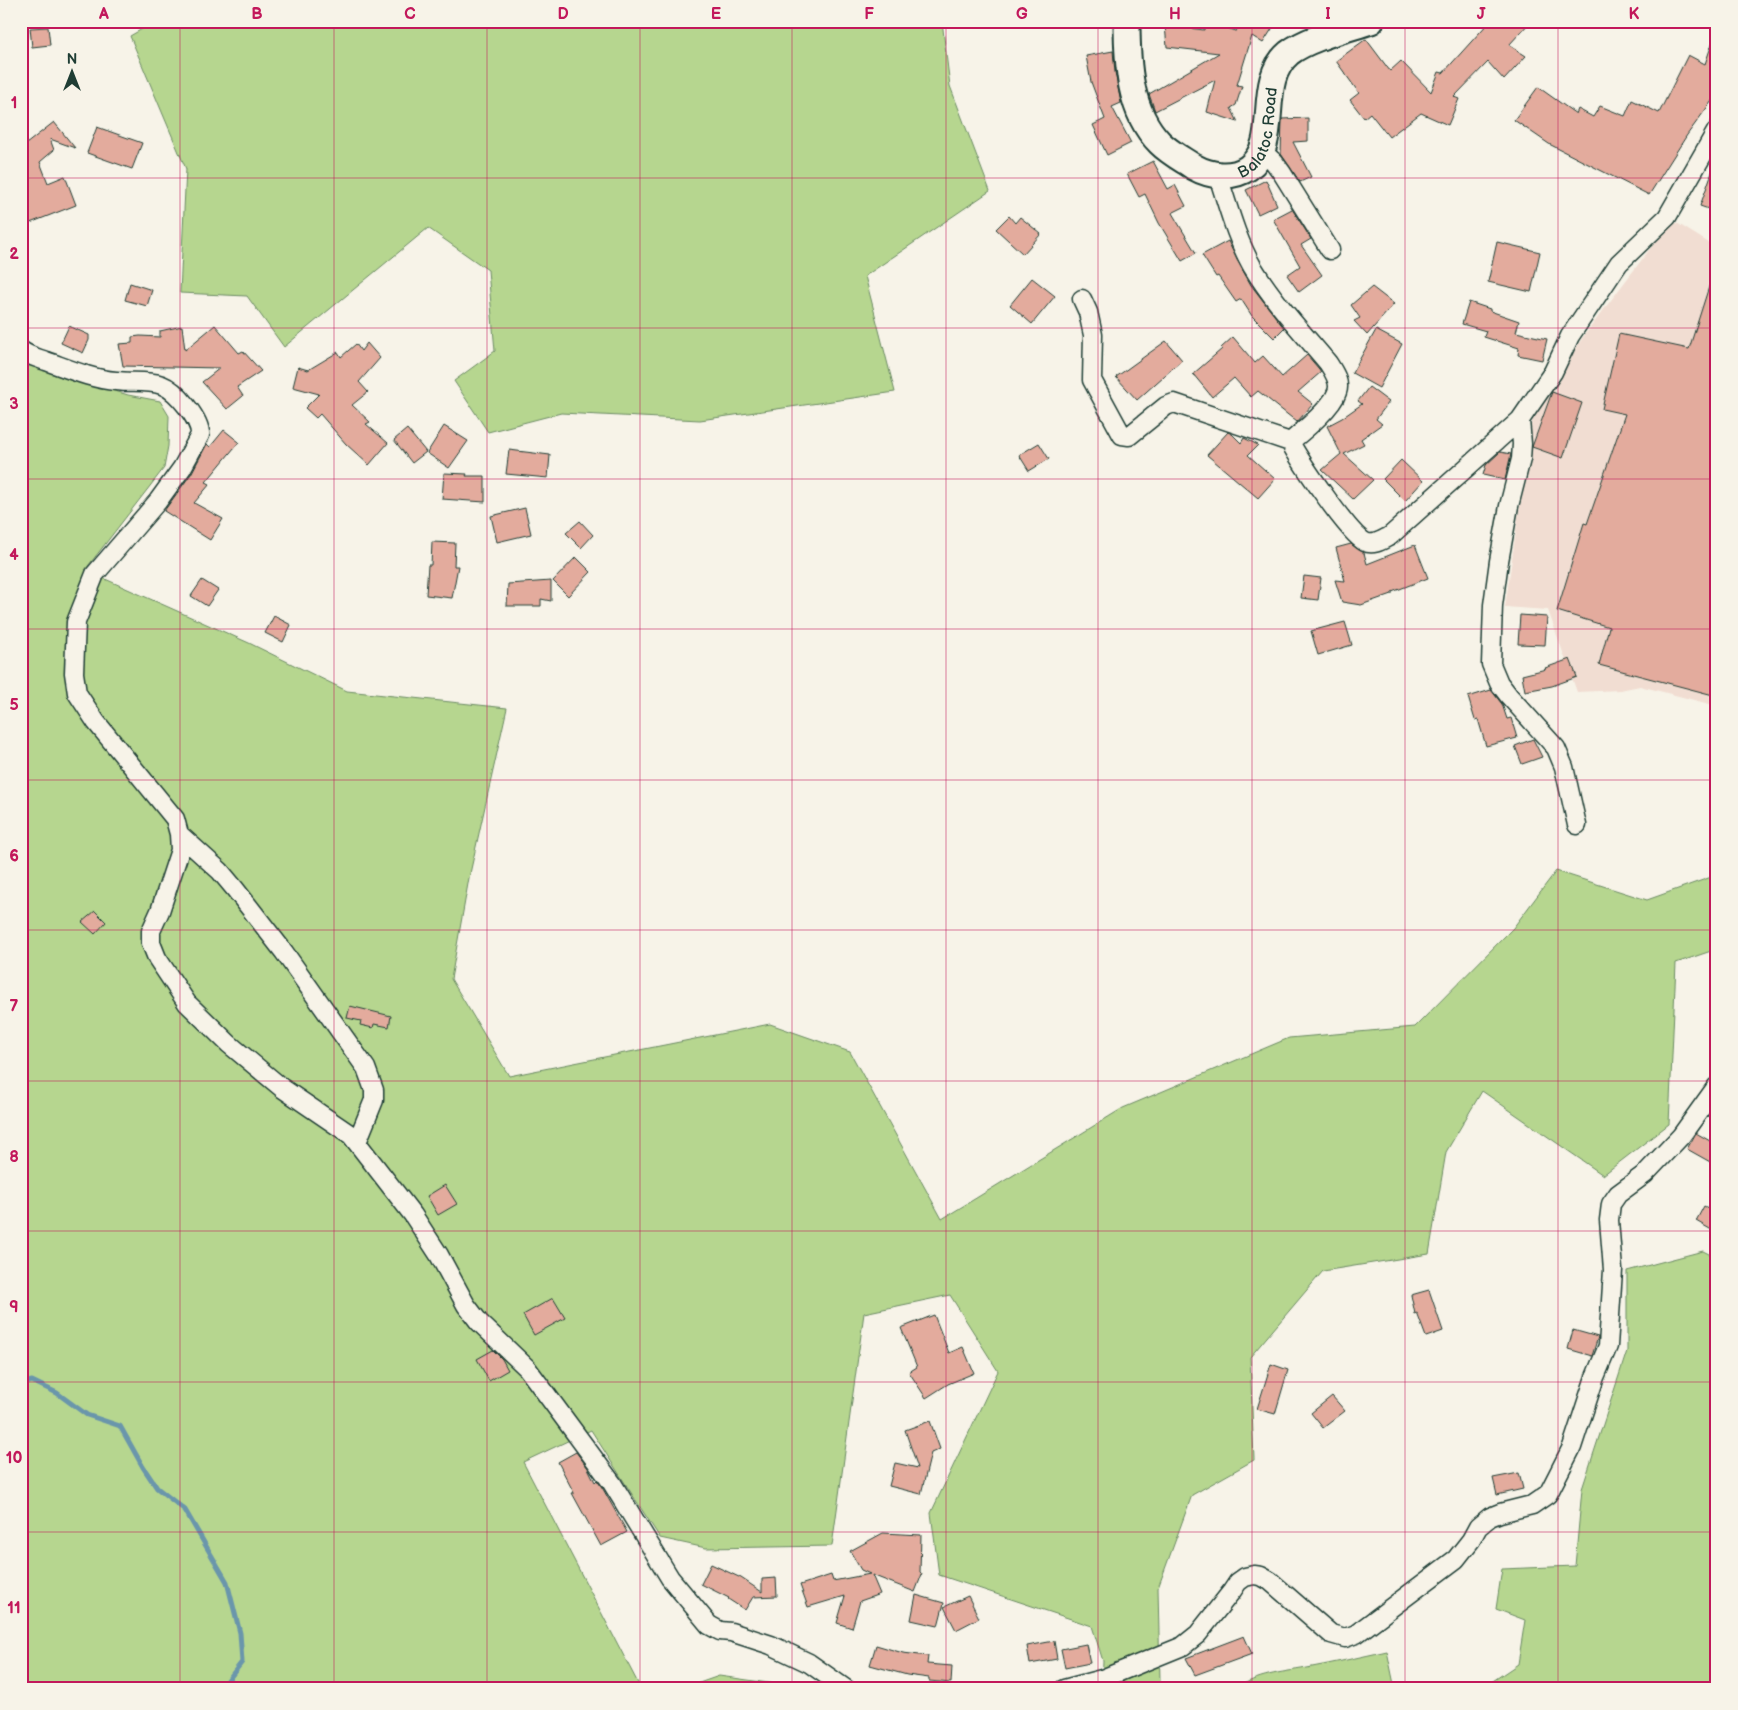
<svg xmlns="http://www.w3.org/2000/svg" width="1738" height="1710" viewBox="0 0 1738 1710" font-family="'Balsamiq Sans',sans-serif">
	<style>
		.built { fill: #f1ddd2 }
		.green { fill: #b6d68f; stroke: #6a8a62 }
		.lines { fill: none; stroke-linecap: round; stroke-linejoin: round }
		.stream { stroke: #6a96ab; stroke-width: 5 }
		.building { fill: #e3ab9d; stroke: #1f3d34 }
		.lane-casing { stroke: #1f3d34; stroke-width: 12 }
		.street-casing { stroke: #1f3d34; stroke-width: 21 }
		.secondary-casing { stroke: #1f3d34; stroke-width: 29 }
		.lane { stroke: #f7f3e8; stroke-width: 9 }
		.street { stroke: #f7f3e8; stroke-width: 18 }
		.secondary { stroke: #f7f3e8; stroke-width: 25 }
		.grid { fill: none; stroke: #c2185b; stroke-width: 1; stroke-opacity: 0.55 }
		.labels { text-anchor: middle; stroke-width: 4; stroke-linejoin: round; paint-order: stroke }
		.street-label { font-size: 16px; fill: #1f3d34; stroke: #f7f3e8 }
		.neatline { fill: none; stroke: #c2185b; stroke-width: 2 }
		.grid-label { font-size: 16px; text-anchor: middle; font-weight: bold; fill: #c2185b }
	</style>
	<rect width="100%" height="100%" fill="#f7f3e8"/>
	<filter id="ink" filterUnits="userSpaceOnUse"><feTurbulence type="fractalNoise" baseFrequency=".02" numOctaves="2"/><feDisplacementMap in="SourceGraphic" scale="10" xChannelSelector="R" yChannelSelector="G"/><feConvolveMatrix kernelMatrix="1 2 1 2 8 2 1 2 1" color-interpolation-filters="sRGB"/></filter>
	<g filter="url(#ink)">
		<path class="built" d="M1672 220 1717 248V706L1640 686 1620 690 1577 692 1548 610 1505 607 1527 455 1529 429 1535 415 1583 337Z"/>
		<path class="green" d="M156 21H942L950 86 990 191 865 276 895 392 700 420 561 413 488 432 454 381 495 351 488 270 428 228 284 347 247 296 180 293 186 169 130 36Z
			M21 362 128 395 160 401 169 416 168 446 164 468 85 570 249 643 347 691 507 708 469 878 451 979 509 1076 770 1024 850 1052 942 1219 1123 1108 1289 1038 1415 1027 1513 928 1556 871 1647 900 1717 875V949L1676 963 1669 1124 1603 1175 1482 1091 1446 1152 1429 1254 1323 1271 1250 1357 1254 1460 1192 1495 1158 1588 1160 1681 1167 1689H1102L1103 1661 1092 1626 939 1575 931 1513 998 1371 950 1295 864 1313 832 1546 706 1548 660 1538 591 1430 523 1462 641 1689H21Z
			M1703 1251 1717 1258V1689H1481L1518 1664 1525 1620 1496 1609 1502 1569 1575 1566 1582 1489 1627 1351V1271Z
			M1387 1651 1395 1689H1234C1260 1674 1278 1673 1307 1668 1334 1663 1360 1657 1387 1651Z
			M719 1676 776 1684 784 1689H682Z"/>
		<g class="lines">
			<path class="stream" d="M21 1384 32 1381 57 1393 87 1415 120 1426 143 1467 157 1488 185 1510 227 1582 240 1633 242 1662 221 1689"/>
		</g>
		<path class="building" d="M1206 21 1236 31 1239 27 1230 21H1277L1263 43 1252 36 1237 85 1242 86 1236 105 1231 108 1238 122 1207 112 1215 80 1155 111 1150 97 1149 94 1219 53 1167 47 1165 25 1204 30Z
			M1490 21H1531L1509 45 1526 56 1504 80 1488 62 1454 97 1459 99 1448 125 1421 113 1389 137 1370 113 1364 118 1350 100 1359 93 1336 61 1366 39 1390 71 1401 61 1431 92 1439 72 1443 73Z
			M48 27 50 45 32 47 30 28Z
			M1715 35 1717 36V94L1687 135 1649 195 1549 144 1514 120 1538 87 1576 114 1578 109 1593 117 1600 106 1625 116 1632 100 1659 113 1688 55 1705 64Z
			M1113 51 1115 72 1121 103 1112 107 1131 143 1107 155 1093 125 1105 119 1091 82 1086 56Z
			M1308 118V141L1293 142 1311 177 1300 182 1281 154 1282 119Z
			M54 122 75 148 50 139 54 150 40 162 48 183 65 176 76 205 25 225 21 215V148Z
			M97 127 142 143 132 169 87 153Z
			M1153 161 1168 189 1175 185 1186 206 1172 213 1196 253 1182 261 1159 223 1145 194 1139 197 1127 174Z
			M1715 164 1717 165V212L1700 206Z
			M1266 180 1277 205 1258 214 1246 190Z
			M1292 209 1311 239 1301 245 1322 275 1299 292 1287 275 1300 266 1273 219Z
			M1009 216 1015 223 1020 217 1041 234 1023 254 996 229Z
			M1228 241 1237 260 1251 285 1284 328 1274 338 1252 316 1241 299 1236 302 1218 276 1216 277 1202 255Z
			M1497 242 1540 252 1531 292 1488 282Z
			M1714 271H1717V696L1599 665 1609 627 1557 611 1584 523 1587 524 1625 414 1602 409 1619 334 1689 349Z
			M1032 278 1055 296 1032 324 1010 305Z
			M130 283 152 290 147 306 125 300Z
			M1372 287 1394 304 1367 335 1354 321 1360 318 1351 305Z
			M1469 302 1490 309V311L1519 321 1516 332 1547 339 1542 360 1518 355 1519 348 1484 337 1486 331 1462 324Z
			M215 325 239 353 243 351 261 371 237 387 243 396 227 409 202 382 220 368 123 366 119 344 132 343V337L140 336 160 337V331L182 326 185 350Z
			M69 326 89 335V340L83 353 61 343Z
			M1376 330 1402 344 1379 388 1352 373Z
			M1233 337 1255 363 1263 356 1282 377 1307 355 1319 369 1321 372 1298 392 1313 404 1297 422 1258 391 1251 397 1234 378 1212 397 1193 374 1222 349 1221 348Z
			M1166 341 1182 360 1137 400 1116 377Z
			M367 343 380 358 359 382 368 392 352 405 370 422 366 424 388 443 369 465 346 444 320 414 316 418 305 408 319 394 293 387 298 367 308 370 338 352 341 357 356 344 361 351Z
			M1369 387 1389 402 1376 419 1382 424 1361 439 1364 444 1344 454 1373 480 1353 499 1322 470 1341 454 1327 426 1342 418 1362 404 1358 401Z
			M1552 392 1582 403 1563 458 1532 447Z
			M444 426 468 441 449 468 427 453Z
			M407 429 426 452 412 463 394 440Z
			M224 430 239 442 206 482 210 484 194 503 223 519 210 540 164 511 191 474 207 444 210 447Z
			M1228 432 1232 434 1241 443 1244 438 1258 445 1248 455 1275 479 1258 498 1207 455Z
			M1039 443 1049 459 1029 471 1019 455Z
			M509 450 550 455 548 478 506 474Z
			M1500 452 1511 454 1505 480 1483 475 1486 465Z
			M1401 460 1423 481 1405 501 1383 479Z
			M444 473 467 474 466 476H485V502L442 499Z
			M525 508 531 534 497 542 491 516Z
			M580 521 593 535 581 548 566 533Z
			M432 542 455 543 454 566H458L452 598 426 595 428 565H431Z
			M1351 544 1364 553 1367 564 1415 545 1428 578 1392 592V594L1361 605 1342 602 1335 580 1345 581 1336 548Z
			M576 557 591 572 568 596 553 581Z
			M1304 576 1321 578 1318 600 1301 598Z
			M202 580 218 590 207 606 191 596Z
			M551 581V601L541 599V606H507L508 584Z
			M1520 615 1547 617 1545 645 1518 644Z
			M274 616 291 625 283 642 265 633Z
			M1345 622 1352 645 1318 655 1311 631Z
			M1570 659 1577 677 1552 686 1525 691 1522 675 1546 669 1545 668Z
			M1491 690 1502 704 1507 719 1511 718 1517 738 1486 746 1478 719 1475 720 1468 697Z
			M1533 739 1542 757 1522 764 1515 746Z
			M95 911 106 922 95 934 82 922Z
			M350 1006 391 1016 389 1027 374 1024 373 1028 360 1025 361 1021 347 1018Z
			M1696 1133 1717 1145V1155L1712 1163 1687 1149Z
			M445 1185 457 1204 438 1215 427 1196Z
			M1704 1206 1717 1213V1233L1696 1221Z
			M1429 1290 1443 1331 1426 1337 1417 1313 1415 1314 1411 1295Z
			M553 1298 565 1318 534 1335 523 1315Z
			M934 1315 949 1353 963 1347 974 1373 948 1384 926 1398 909 1372 917 1367 901 1328Z
			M1573 1330 1598 1337 1592 1356 1568 1349Z
			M493 1350 502 1359 508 1370 489 1381 477 1359Z
			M1271 1364 1288 1370 1275 1414 1257 1409Z
			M1332 1396 1345 1411 1323 1428 1311 1413Z
			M930 1421 940 1449 931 1453 921 1494 889 1486 895 1463 918 1468 905 1430Z
			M576 1452 588 1468 595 1482 597 1480 603 1489 627 1532 601 1546 572 1493H574L558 1462Z
			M1519 1473 1523 1489 1497 1495 1493 1478Z
			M883 1533 921 1535 920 1572 922 1574 915 1592 872 1575 880 1594 860 1601 852 1628 837 1623 845 1596 808 1607 800 1585 831 1575 833 1581 870 1574 861 1570 850 1551Z
			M711 1564 741 1578 762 1592V1579L776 1578 777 1596 753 1597 745 1610 728 1599 729 1598 701 1584Z
			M916 1595 944 1603 938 1626 911 1620Z
			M968 1596 979 1618 956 1630 944 1607Z
			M1244 1636 1252 1654 1195 1675 1186 1658Z
			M1054 1641 1057 1659 1030 1664 1027 1646Z
			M1086 1644 1090 1663 1065 1668 1061 1649Z
			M876 1645 903 1653 928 1656 927 1664 952 1666 951 1683 929 1681V1678L907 1675 870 1665Z"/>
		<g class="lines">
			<defs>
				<path id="lane" d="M1103 1680 1124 1689"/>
				<path id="street" d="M1261 150 1274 162 1282 173 1330 250
					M1218 176C1228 206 1236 238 1252 266 1273 301 1302 332 1328 363 1333 371 1341 382 1337 392 1332 408 1303 431 1290 442
					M1082 299 1088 312 1093 335 1092 380 1122 435 1129 436 1166 406 1174 403 1290 442C1300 461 1348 533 1365 542 1374 546 1382 540 1390 536L1520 420 1553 372 1570 336 1619 263 1667 217 1717 130
					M21 350C28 356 38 358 46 361 69 369 92 379 116 381 132 383 147 380 162 385 176 390 201 420 200 435L182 468 158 501 95 574 76 622 74 673 77 693 96 722 175 819 179 834 180 850 160 911 151 931V943L157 958 187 1003 229 1044 282 1088 351 1135 413 1215 439 1255 466 1305 479 1322 527 1368 612 1483 670 1578 709 1625 720 1631 731 1632 771 1645 809 1663 846 1689
					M1520 420 1522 444 1521 459 1509 506 1499 561 1493 605 1491 664 1499 683 1509 696 1556 748 1564 767 1577 825
					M179 834 220 871 235 889 284 952 366 1068 374 1090V1100L357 1142
					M1064 1689 1102 1679 1183 1646 1198 1634 1232 1591 1238 1582 1245 1577 1254 1575 1261 1576 1270 1581 1331 1634 1345 1638 1356 1634 1456 1559 1471 1540 1478 1527 1490 1517 1500 1513 1532 1505 1548 1494 1572 1447 1595 1377 1608 1346 1613 1270 1609 1220 1611 1204 1618 1194 1645 1174 1681 1136 1717 1086"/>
				<g id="secondary">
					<path id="s1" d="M1127 21C1127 63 1129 112 1160 143 1170 153 1182 159 1194 167 1210 176 1232 179 1248 168 1283 143 1254 82 1289 53 1308 38 1347 29 1371 21"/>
				</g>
			</defs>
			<use href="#lane" class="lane-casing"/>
			<use href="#street" class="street-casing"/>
			<use href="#secondary" class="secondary-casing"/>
			<use href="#lane" class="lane"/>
			<use href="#street" class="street"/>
			<use href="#secondary" class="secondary"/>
		</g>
	</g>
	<path class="grid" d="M180 21V1689M334 21V1689M487 21V1689M640 21V1689M792 21V1689M946 21V1689M1098 21V1689M1252 21V1689M1405 21V1689M1558 21V1689M21 178H1717M21 328H1717M21 479H1717M21 629H1717M21 780H1717M21 930H1717M21 1081H1717M21 1231H1717M21 1382H1717M21 1532H1717"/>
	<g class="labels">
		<g class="street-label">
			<text dy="6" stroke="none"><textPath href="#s1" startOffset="266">Balatoc Road</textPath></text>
		</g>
	</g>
	<rect width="1738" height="1710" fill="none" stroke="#f7f3e8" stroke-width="55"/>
	<g transform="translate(72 72)" stroke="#f7f3e8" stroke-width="4" paint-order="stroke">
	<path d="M0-4L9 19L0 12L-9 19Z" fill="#1f3d34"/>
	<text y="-8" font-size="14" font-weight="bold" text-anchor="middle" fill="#1f3d34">N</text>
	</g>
	<rect x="28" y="28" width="1682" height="1654" class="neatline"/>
	<g class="grid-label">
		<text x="104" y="19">A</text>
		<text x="257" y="19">B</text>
		<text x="410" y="19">C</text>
		<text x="563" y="19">D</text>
		<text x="716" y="19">E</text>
		<text x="869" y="19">F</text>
		<text x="1022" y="19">G</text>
		<text x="1175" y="19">H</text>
		<text x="1328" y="19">I</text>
		<text x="1481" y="19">J</text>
		<text x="1634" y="19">K</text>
		<text x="14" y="108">1</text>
		<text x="14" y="259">2</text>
		<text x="14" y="409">3</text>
		<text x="14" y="560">4</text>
		<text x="14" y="710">5</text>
		<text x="14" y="861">6</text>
		<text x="14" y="1011">7</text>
		<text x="14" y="1162">8</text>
		<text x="14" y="1312">9</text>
		<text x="14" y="1463">10</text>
		<text x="14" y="1613">11</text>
	</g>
</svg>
